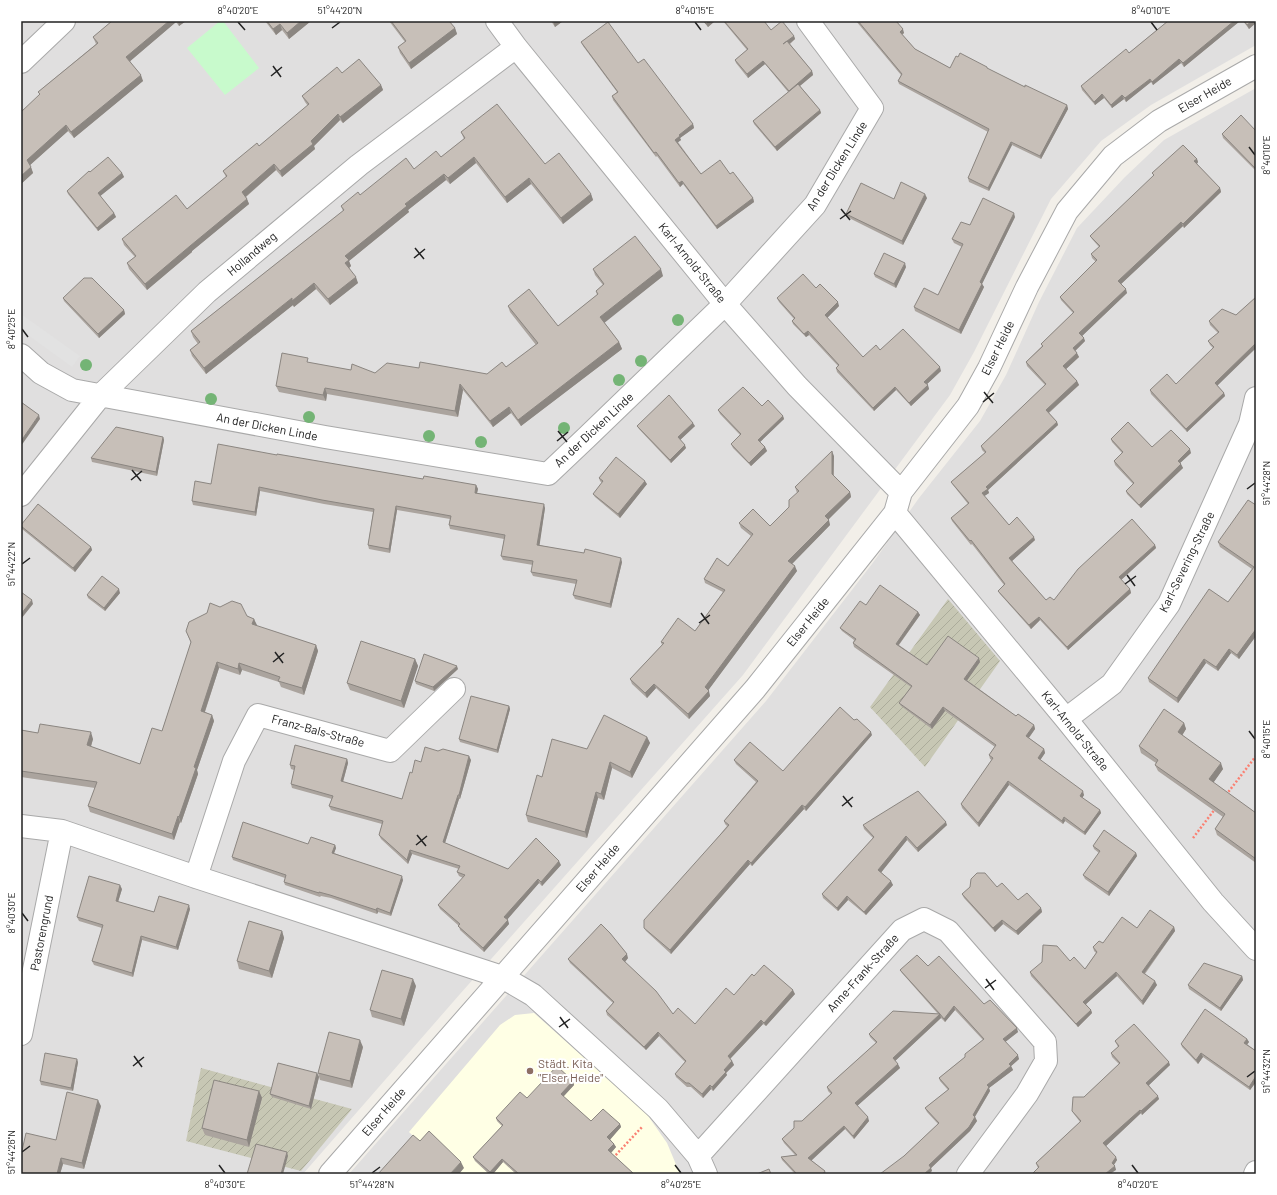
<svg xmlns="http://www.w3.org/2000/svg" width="1277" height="1195" viewBox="0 0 1277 1195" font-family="Barlow,sans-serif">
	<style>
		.residential { fill: #e0dfdf }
		.education { fill: #ffffe5 }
		.construction { fill: url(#construction-furrows) }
		.park { fill: #c8facc }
		.parking { fill: #e2e2e2 }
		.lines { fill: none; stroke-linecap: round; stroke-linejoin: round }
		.street-casing { stroke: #a9a9a9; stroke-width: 24 }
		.path { stroke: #fa8072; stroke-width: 2.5; stroke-dasharray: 2 2; stroke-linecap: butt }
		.street { stroke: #fff; stroke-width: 22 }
		.tree { fill: #74b475 }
		.wall { fill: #aba49e }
		.shaded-wall { fill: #8b8681 }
		.building { fill: #c7bfb8; stroke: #8b8681 }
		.ticks { fill: none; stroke: #222; stroke-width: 1.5 }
		.education-dot { fill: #8d6e63; stroke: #fff; stroke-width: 1.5 }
		.labels { text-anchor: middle; stroke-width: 4; stroke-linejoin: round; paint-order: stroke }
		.street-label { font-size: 12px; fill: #222; stroke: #fff }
		.education-label { font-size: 12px; fill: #785e54; stroke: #fff; text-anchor: start }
		.neatline { fill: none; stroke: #222; stroke-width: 1.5 }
		.ticks-label { font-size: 10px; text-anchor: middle; fill: #222 }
	</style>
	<defs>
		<pattern id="construction-furrows" width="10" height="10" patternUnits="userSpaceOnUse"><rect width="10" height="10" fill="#c7c7b4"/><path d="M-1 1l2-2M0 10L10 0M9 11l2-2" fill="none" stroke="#abab9a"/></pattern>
	</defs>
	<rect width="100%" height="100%" fill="#f2efe9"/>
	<path class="residential" d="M21 21H1256V45L1151 105 1101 141 1051 199 974 352 950 395 743 675 460 994 303 1174H21Z
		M1256 88V1174H349L766 701 872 564 919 498 980 421 1006 375 1039 302 1077 228 1125 177 1164 140Z"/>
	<path class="education" d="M534 1013 646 1113 667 1143 680 1174H453L409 1132 500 1025 515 1015Z"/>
	<path class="construction" d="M948 599 1000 661 925 767 870 707Z
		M201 1068 352 1109 301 1171 186 1141Z"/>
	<path class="park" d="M220 21H223L259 68 225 95 187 48Z"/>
	<path class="parking" d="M21 314 80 356 72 367 21 330Z"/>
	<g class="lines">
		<defs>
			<path id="street" d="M497 21 516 47 725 304 797 386 901 492
				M21 62 64 21
				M21 355 41 373 72 390 325 437 548 474 586 438 725 304 815 205 872 108 808 21
				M21 495 101 395 207 292 359 165 516 47
				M895 513 1066 719 1213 902 1256 949
				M1066 719 1112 684 1169 604 1250 424 1256 398
				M21 826 62 831 196 877 502 977 533 995 658 1109 698 1156 706 1174
				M196 877 234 761 258 715 390 751 454 689
				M21 1034 62 831
				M698 1156 902 930 924 919 948 931 1045 1042 1046 1061 1027 1094 968 1174
				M330 1174 755 689 895 513 901 492 968 406 989 368 1027 287 1067 211 1113 156 1159 121 1256 66
				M1255 1174 1256 1172"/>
		</defs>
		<use href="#street" class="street-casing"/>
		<path class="path" d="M1226 795 1256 756
			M1193 838 1215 809
			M613 1158 642 1127"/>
		<use href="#street" class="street"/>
	</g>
	<g class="tree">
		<circle cx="678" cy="320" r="6"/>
		<circle cx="641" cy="361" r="6"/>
		<circle cx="86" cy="365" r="6"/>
		<circle cx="619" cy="380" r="6"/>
		<circle cx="211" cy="399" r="6"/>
		<circle cx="309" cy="417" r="6"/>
		<circle cx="564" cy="428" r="6"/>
		<circle cx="429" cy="436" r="6"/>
		<circle cx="481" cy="442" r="6"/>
	</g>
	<path class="wall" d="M112 21H186L179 26 176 22 130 61 143 81 74 138 68 131 30 165 33 173 21 184V112L40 95 38 92 96 44 93 37Z
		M265 21H311L289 39 282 30 276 35Z
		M389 21H449L455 28 457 34 411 69 400 53 398 47 405 42Z
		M551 21H563L555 27Z
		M703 21H715L708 27Z
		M723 21H764L771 30 794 36 795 39 790 44 812 71 813 75 800 86 820 110 821 113 777 151 754 124 753 121 788 92 765 64 748 78 736 63 735 60 747 50Z
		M856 21H896L904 33 902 35 915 49 950 68 988 69 1025 87 1067 105 1068 109 1041 159 1012 145 989 191 969 182 968 178 988 132 899 84 898 81 901 75Z
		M1168 21H1240L1184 67 1181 63 1153 85 1151 82 1126 102 1124 99 1112 108 1104 98 1095 105 1082 90 1081 86 1129 53Z
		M1243 21H1256L1249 29Z
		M581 42 638 63 693 124 694 128 680 138 681 140 678 142 701 174H730L753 198 754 202 717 229 683 184 680 187 657 156 656 157 613 100 612 96 617 92 583 46Z
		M342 73 381 85 383 90 343 123 340 120 314 146 315 149 282 177 276 170 246 197 247 199 249 204 192 251V252L147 290 129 269 127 263 135 257 124 245 122 239 187 209 226 177 223 171 259 146 308 106 305 102 302 96Z
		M1256 131V171L1223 138 1222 134Z
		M461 132 545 164 591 194 593 200 563 224 531 184 507 203 476 163 450 184 446 180 408 210 409 212 349 261 351 266 349 268 358 283 330 305 316 289 294 307 293 305 206 374 192 356 190 350 198 344 193 337 191 331 343 211 341 206 360 195 414 169 441 157 464 139Z
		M1197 159 1198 162 1197 164 1220 188 1221 192 1184 228 1183 226 1121 284 1127 293 1082 336 1085 341 1075 351 1079 357 1066 369 1077 381 1079 385 1049 413 1057 422 1058 425 988 490 989 493 984 496 1009 525 1035 540 1012 561 1046 600H1054L1155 545 1156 548 1121 580 1130 589 1131 593 1068 650 1040 620 1031 629 1000 594 998 591 1004 585 972 544 971 545 952 521 951 518 968 504 953 485 951 482 985 453 982 450 981 446 1045 385 1027 366 1026 362 1042 346 1041 344 1073 313 1061 300 1060 297 1096 262 1092 258 1091 254 1099 247 1092 239 1090 236 1154 176 1152 173Z
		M90 172 122 173 124 177 100 196 114 213 116 217 98 231 68 194 67 191Z
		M927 198 903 245 847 217 846 214 894 199Z
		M1015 217 982 284 984 287 961 334 915 311 914 307 938 295 962 247 954 243 952 239 970 225Z
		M906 267 896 288 875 277 874 274Z
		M593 269 663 276 604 322 619 342 622 349 521 426 511 413 493 427 463 390 458 417 327 394 326 401 279 392 276 386 309 363 351 370 375 373 419 368 487 374 506 367 536 345 510 312 508 306 558 326 597 295 596 291 603 285 595 275Z
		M816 288 839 306 827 318 863 357 880 350 941 371 927 384 929 389 911 406 896 390 874 411 837 372 836 368 838 366 809 335 806 337 793 324 792 321 794 319 779 302 777 298Z
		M1256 297V348L1217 385 1224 393 1225 396 1187 432 1151 394 1150 390 1176 384 1213 348 1210 345 1208 341 1218 333 1210 325 1209 321 1236 315Z
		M63 298 124 310 125 314 99 338 64 301Z
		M762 406 783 416 784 419 760 442 765 447 767 451 751 466 733 448 731 444 740 435 720 414 718 410Z
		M637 426H695L680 440 686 448 671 463 639 429Z
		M163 437 164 440 157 476 92 462 91 458Z
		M1111 439 1152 447 1191 453 1180 463 1183 468 1141 508 1127 494 1126 491 1133 484 1115 465 1114 461 1122 453 1112 442Z
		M277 455 423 479 476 485 478 489 477 493 545 508 539 545 622 562 611 608 575 599 573 595 576 584 533 576 531 572 533 565 503 560 501 556 504 539 450 529 449 525 450 519 397 510 390 553 369 549 368 545 373 512 324 504 260 491 256 516 193 505 192 501 211 484Z
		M834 456V476L850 492 851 497 828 519 830 525 792 564 797 571 708 690 710 696 689 719 656 688 647 698 632 684 630 679 662 645 661 642 695 631 723 592 705 583 704 579 728 566 751 536 741 528 739 523 770 526 789 507 797 493 795 487Z
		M599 478 647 484 620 518 595 497 593 494 602 483 600 481Z
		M1256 505V636L1239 659 1231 653 1218 671 1206 663 1178 703 1149 682 1148 678 1228 602 1252 569 1220 547 1218 542Z
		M21 525 91 547 92 550 75 572 22 529Z
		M120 593 105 611 88 598 87 595Z
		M866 605 918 612 920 615 899 645 927 665 980 662 967 680 1016 716 1034 725 1035 729 1029 738 1044 749 1045 753 1040 760 1084 795 1082 798 1100 810 1101 813 1085 835 1065 821 1063 824 1009 785 979 827 962 808 961 804 992 760 990 759 989 755 995 747 945 711 932 729 901 706 899 703 911 687 854 647 853 643 854 640 842 631 840 628Z
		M247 616 254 619 256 626 316 645 318 651 304 695 281 687 279 682 242 670 240 675 219 668 205 712 212 715 214 721 197 770 198 774 181 823 180 822 174 840 90 812 88 806 95 788 21 777V730L38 733 93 739 91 747 140 764 162 731 191 643 186 631Z
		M415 659 418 666 404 708 350 690 347 683Z
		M458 669 434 691 416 684 415 681Z
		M509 706 510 709 498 753 460 742 459 739Z
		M1184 723 1186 729 1182 735 1223 769 1213 783 1256 813V863L1217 835 1215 829 1223 817 1158 771 1155 765 1156 763 1141 753 1139 746Z
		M872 735 806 811 804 809 752 866 750 864 671 954 646 931 644 928 727 826 725 824 724 821 756 782 736 764 734 760 783 771Z
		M647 737 650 743 632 778 612 768 604 800 598 798 587 838 528 822 526 815 542 777 587 749Z
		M438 751 471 760 460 799H459L445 843 508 869 561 865 542 886 539 883 507 919 509 924 484 952 460 930 459 926 440 909 438 905 463 878 459 876 457 872 459 869 412 854 408 864 381 839 379 835 382 824 331 810 329 806 332 799 292 788 291 784 294 770 291 769 290 765 347 759 348 763 343 782 402 799 412 773 421 762Z
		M863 825H947L918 852 907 840 881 872 893 885 866 915 848 900 838 911 823 898 822 894 873 838 864 829Z
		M308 844 335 845 336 848 334 853 403 880 391 916 378 912 377 914 331 898 321 896 320 897 285 885 284 882 285 878 233 860 232 857Z
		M1093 846 1136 853 1137 856 1109 896 1085 879 1083 875 1099 853 1094 849Z
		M997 887 1018 900 1041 908 1042 912 1018 935 1003 924 995 932 964 898 962 894Z
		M122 889 118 902 154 912 190 909 178 950 142 940 133 977 94 965 92 961 102 928 79 921 77 917Z
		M1174 927 1175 931 1145 974 1157 985 1143 1005 1117 976 1086 1004 1091 1010 1092 1013 1078 1027 1031 976 1030 972 1070 961 1085 969 1096 953 1094 951 1093 947 1103 943 1137 928Z
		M282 931 284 938 272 978 239 969 237 961Z
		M628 958 625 962 673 1014 695 1024 734 995 754 976 795 994 766 1026 763 1024 730 1059 732 1061 734 1065 726 1073 727 1075 713 1091 711 1089 703 1098 691 1087H687L676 1077 675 1074 685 1062 659 1036 646 1050 607 1015 606 1011 613 1003 570 963 568 959Z
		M928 966 984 1004 1018 1032 1005 1042 1019 1059 1011 1066 1013 1070 989 1088 990 1091 975 1117 977 1121 970 1131 931 1168 932 1171 904 1156 938 1124 927 1112 925 1108 948 1090 940 1081 939 1078 965 1057 983 1040 955 1010 945 1022 941 1018 895 1061 900 1068 857 1106 869 1121 854 1139 845 1129 811 1160 825 1171 826 1174H795L782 1160 781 1157 795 1155 784 1143 782 1139 831 1094 828 1091 827 1087 876 1043 870 1037 869 1034 938 1014 902 973 900 970Z
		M1242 976 1243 980 1221 1011 1189 989 1188 985Z
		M416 986 404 1026 372 1017 370 1010Z
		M1247 1039 1249 1042 1247 1044 1256 1051V1082L1250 1090 1203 1057 1198 1064 1182 1047 1181 1044Z
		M1115 1041 1170 1065 1149 1085 1159 1099 1142 1115 1141 1113 1106 1146 1117 1160 1114 1165 1116 1170 1038 1168 1037 1166 1036 1163 1080 1122 1074 1114 1072 1111 1084 1097 1119 1064 1112 1057 1111 1053 1118 1047Z
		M363 1047 352 1088 320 1080 318 1073Z
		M78 1062 73 1091 41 1085 40 1081Z
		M317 1073 319 1077 311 1109 272 1097 270 1094Z
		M573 1081 574 1085 563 1097 591 1121 620 1124 621 1127 610 1139 614 1144 616 1147 611 1153 634 1174H516L503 1162 493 1174H489L475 1161 473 1157 502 1126 497 1121 496 1118 527 1098Z
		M259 1091 262 1098 249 1147 205 1135 202 1128Z
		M101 1106 84 1169 63 1164 60 1174H21L56 1140Z"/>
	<path class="shaded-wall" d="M169 21H176V22L128 63 126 57Z
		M178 21H186L179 26Z
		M301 21H311L289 39 287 33Z
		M553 21H563L555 27Z
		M709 21H715L708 27 706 24Z
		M1234 21H1240L1184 67 1183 63Z
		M1252 21H1256V23L1249 29 1247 25Z
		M280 24 282 30 276 35 273 29Z
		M455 28 457 34 411 69 409 63Z
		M903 29 904 33 901 35 900 32Z
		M794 36 795 39 784 48 783 44Z
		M1179 59 1181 63 1153 85 1152 82Z
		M763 61 765 64 748 78 747 74Z
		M812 71 813 75 790 94 789 91Z
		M141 75 143 81 74 138 71 132Z
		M1150 79 1151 82 1126 102 1125 98Z
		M381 85 383 90 343 123 340 117Z
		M1102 94 1104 98 1095 105 1094 102Z
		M1122 95 1124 99 1112 108 1111 105Z
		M1067 105 1068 109 1041 159 1040 156Z
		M820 110 821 113 777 151 775 147Z
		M338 114 340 120 314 146 315 149 282 177 280 171Z
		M693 124 694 128 680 138 681 140 677 143 675 140 679 135Z
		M66 125 68 131 29 166 27 160Z
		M1011 142 1012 145 989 191 988 188Z
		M474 157 476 163 450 184 448 178Z
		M1197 159 1198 162 1196 165 1194 161Z
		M274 164 276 170 244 198 242 192Z
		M31 167 33 173 21 184V176Z
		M122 173 124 177 99 197 98 193Z
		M444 174 446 180 408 210 409 212 349 261 351 266 348 269 345 263V256L405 204Z
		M529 178 531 184 507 203 505 197Z
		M682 181 683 184 680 187 679 183Z
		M1220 188 1221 192 1184 228 1183 224Z
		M591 194 593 200 563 224 561 218Z
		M925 194 927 198 903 245 902 241Z
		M753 198 754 202 717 229 716 226Z
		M247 199 249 204 192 251V252L147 290 145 284 190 246Z
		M114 213 116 217 98 231 97 228Z
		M1014 213 1015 217 982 284 984 287 961 334 959 330 980 282Z
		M1181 222 1183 226 1120 285 1118 281Z
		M905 263 906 267 896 288 894 284Z
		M661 269 663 276 603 324 600 317Z
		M356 277 358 283 330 305 328 299Z
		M314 283 316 289 294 307 293 305 206 374 204 368 292 298Z
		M1126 289 1127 293 1081 337 1079 333Z
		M838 302 839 306 826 319 825 315Z
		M124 310 125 314 99 338 98 334Z
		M808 331 809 335 806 337 804 334Z
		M1084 338 1085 341 1074 352 1073 348Z
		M619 342 622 349 521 426 518 420Z
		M1256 343V348L1216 387 1215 383Z
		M1077 353 1079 357 1065 370 1063 366Z
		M940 367 941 371 926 385 924 382Z
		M1077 381 1079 385 1047 414 1046 410Z
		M460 384 463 390 458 417 455 411Z
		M928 385 929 389 911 406 909 403Z
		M895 387 896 390 874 411 873 408Z
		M325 388 327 394 326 401 323 395Z
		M1224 393 1225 396 1187 432 1186 429Z
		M509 407 511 413 493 427 490 421Z
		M39 415 40 419 21 446V441Z
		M783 416 784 419 759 443 758 440Z
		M1057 422 1058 425 988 490 989 493 983 497 982 493 986 487Z
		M693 423 695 426 679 441 678 437Z
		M163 437 164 440 157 476 156 472Z
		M685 445 686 448 671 463 670 460Z
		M765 447 767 451 751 466 749 463Z
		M1190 449 1191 453 1179 464 1178 461Z
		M832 451 834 456 833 479 832 474Z
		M1181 464 1183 468 1141 508 1139 505Z
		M645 481 647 484 620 518 618 514Z
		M476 485 478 489 476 497 475 493Z
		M259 487 260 491 256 516 255 512Z
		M850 492 851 497 827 521 825 516Z
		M544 504 545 508 539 549 537 545Z
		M396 506 397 510 390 553 389 549Z
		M829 520 830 525 790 566 788 561Z
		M1034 537 1035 540 1011 562 1009 558Z
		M1155 545 1156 548 1120 581 1119 577Z
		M91 547 92 550 75 572 73 568Z
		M621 558 622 562 611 608 610 604Z
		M795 566 797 571 707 692 705 687Z
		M119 589 120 593 105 611 104 608Z
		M1130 589 1131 593 1068 650 1067 647Z
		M32 600 33 604 21 619V614Z
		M918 612 920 615 897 647 896 644Z
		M1039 617 1040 620 1031 629 1029 625Z
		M254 619 257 625 255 631 252 624Z
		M1256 629V636L1239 659 1237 655Z
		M316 645 318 651 304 695 302 688Z
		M1229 649 1231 653 1218 671 1216 667Z
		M979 658 980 662 966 682 964 679Z
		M415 659 418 666 404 708 401 701Z
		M1204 659 1206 663 1178 703 1177 698Z
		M217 662 219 668 203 717 201 711Z
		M239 663 242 670 240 675 238 669Z
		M457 666 458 669 434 691 433 687Z
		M654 684 656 688 647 698 645 693Z
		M709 691 710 696 689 719 688 714Z
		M509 706 510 709 498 753 497 750Z
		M943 707 945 711 932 729 930 725Z
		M212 715 214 721 197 770 198 774 181 823 179 817 194 767Z
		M1184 723 1186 729 1180 739 1178 732Z
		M1034 725 1035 729 1027 740 1026 736Z
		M91 732 93 739 89 752 87 745Z
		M871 732 872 735 806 811 805 807Z
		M647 737 650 743 632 778 630 772Z
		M1044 749 1045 753 1039 762 1038 758Z
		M469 756 471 760 460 799 459 795Z
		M347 759 348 763 342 785 341 781Z
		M610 762 612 768 604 800 601 794Z
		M1221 763 1223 769 1211 786 1209 779Z
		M1008 781 1009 785 979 827 978 823Z
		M1083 791 1084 795 1081 800 1080 796Z
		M596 792 598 798 587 838 585 832Z
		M458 795 459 799 444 846 443 842Z
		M802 805 804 809 752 866 751 863Z
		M1100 810 1101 813 1085 835 1084 832Z
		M178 816 180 822 174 840 172 834Z
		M1064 817 1065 821 1063 824 1062 821Z
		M946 822 947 825 918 852 917 848Z
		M906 836 907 840 880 874 878 870Z
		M335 845 336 848 333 856 332 853Z
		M410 850 412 854 408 864 407 860Z
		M1136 853 1137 856 1109 896 1108 892Z
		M748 860 750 864 671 954 670 950Z
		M559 861 561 865 542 886 541 882Z
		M402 876 403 880 391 916 390 913Z
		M538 879 539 883 506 921 504 917Z
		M891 881 893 885 866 915 864 912Z
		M120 885 122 889 117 905 116 901Z
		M847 896 848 900 838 911 837 908Z
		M189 905 190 909 178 950 176 947Z
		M377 908 378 912 377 914 376 910Z
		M1041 908 1042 912 1018 935 1016 931Z
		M508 920 509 924 484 952 483 948Z
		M1002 920 1003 924 995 932 993 928Z
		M1174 927 1175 931 1143 975 1142 972Z
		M282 931 284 938 272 978 269 971Z
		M141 936 142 940 133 977 132 973Z
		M627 954 628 958 624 963 622 959Z
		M1116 972 1117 976 1085 1005 1083 1002Z
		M1242 976 1243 980 1221 1011 1220 1008Z
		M413 979 416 986 404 1026 401 1019Z
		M1155 981 1157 985 1143 1005 1142 1001Z
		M793 990 795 994 766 1026 764 1023Z
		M954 1006 955 1010 945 1022 944 1019Z
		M1091 1010 1092 1013 1078 1027 1076 1024Z
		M940 1014 941 1018 894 1062 893 1058Z
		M761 1020 763 1024 729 1060 728 1056Z
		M1017 1028 1018 1032 1004 1043 1003 1039Z
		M658 1032 659 1036 646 1050 644 1047Z
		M1247 1039 1249 1042 1246 1046 1244 1043Z
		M360 1040 363 1047 352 1088 350 1081Z
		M1201 1053 1203 1057 1198 1064 1196 1060Z
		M1018 1055 1019 1059 1010 1067 1009 1064Z
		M77 1059 78 1062 73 1091 71 1088Z
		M732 1061 734 1065 726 1073 727 1075 713 1091 712 1087 724 1070Z
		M1169 1062 1170 1065 1148 1086 1146 1083Z
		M898 1064 900 1068 856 1107 855 1103Z
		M1011 1066 1013 1070 989 1088 990 1091 974 1118 973 1115 987 1085Z
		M317 1073 319 1077 311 1109 309 1106Z
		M1256 1076V1082L1250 1090 1249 1087Z
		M573 1081 574 1085 562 1098 561 1094Z
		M710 1085 711 1089 703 1098 702 1094Z
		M259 1091 262 1098 249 1147 247 1140Z
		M1158 1096 1159 1099 1142 1115 1141 1111Z
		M98 1100 101 1106 84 1169 82 1163Z
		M1140 1110 1141 1113 1105 1147 1103 1143Z
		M868 1117 869 1121 854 1139 853 1136Z
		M975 1117 977 1121 970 1131 931 1168 932 1171 929 1174H924L929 1165Z
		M620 1124 621 1127 609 1141 607 1137Z
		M844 1126 845 1129 810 1162 808 1158Z
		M614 1144 616 1147 610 1154 608 1150Z
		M287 1152 288 1156 283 1174H281Z
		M1116 1157 1117 1160 1113 1166 1112 1163Z
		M61 1158 63 1164 60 1174H57Z
		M502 1159 503 1162 493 1174H490V1172Z
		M461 1162 464 1168 459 1174H450Z
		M1115 1166 1116 1170 1110 1174H1105Z"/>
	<path class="building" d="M112 21H169L126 57 141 75 71 132 66 125 27 160 31 167 21 176V112L40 94 38 92 98 43 93 37Z
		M267 21H301L287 33 280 24 273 29Z
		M391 21H449L455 28 409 63 398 47 406 41Z
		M704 21H709L706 24Z
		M724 21H764L771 30 782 21 794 36 783 44 787 41 812 71 789 91 763 61 747 74 735 60 748 49Z
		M858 21H896L903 29 900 32 915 49 950 68 956 56 958 57 960 53 987 67V68L1025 87V85L1067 105 1040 156 1011 142 988 188 968 178 989 129 898 81 902 74Z
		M1168 21H1234L1183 63 1179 59 1152 82 1150 79 1125 98 1122 95 1111 105 1102 94 1094 102 1081 86 1126 49 1129 53Z
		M1244 21H1252L1247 25Z
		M608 22 638 63 644 59 693 124 679 135 680 136 675 140 701 174 720 160 730 174 733 172 753 198 716 226 682 181 679 183 656 152 654 153 612 96 618 92 581 42Z
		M359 59 381 85 340 117 338 114 311 141 313 144 280 171 274 164 242 192 247 199 190 246 145 284 127 263 136 256 122 239 176 195 187 209 227 176 223 171 257 143 259 146 309 104 302 96 337 67 342 73Z
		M798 84 820 110 775 147 753 121Z
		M497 104 545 164 559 153 591 194 561 218 529 178 505 197 474 157 448 178 444 174 405 204 407 206 345 256 349 260 345 263 356 277 328 299 314 283 292 301V298L204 368 190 350 200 342 191 331 344 210 341 206 358 192 360 195 406 158 414 169 436 151 441 157 465 138 461 132Z
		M1241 115 1256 131V169L1222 134Z
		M1183 145 1197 159 1194 161 1220 188 1183 224 1181 222 1118 281 1126 289 1079 333 1084 338 1073 348 1077 353 1063 366 1077 381 1046 410 1057 422 986 487 988 489 982 493 1009 525 1017 517 1034 537 1009 558 1046 600 1050 597 1054 600 1078 569 1132 519 1155 545 1119 577 1130 589 1067 647 1039 617 1029 625 998 591 1005 584 971 540 970 541 951 518 969 503 951 482 986 452 981 446 1046 384 1026 362 1043 346 1041 344 1074 312 1060 297 1097 260 1091 254 1100 246 1090 236 1154 175 1152 173Z
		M108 157 122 173 98 193 114 213 97 228 67 191 89 171 90 172Z
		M901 182 925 194 902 241 846 214 861 183 894 199Z
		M983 198 1014 213 980 282 982 284 959 330 914 307 924 288 938 295 963 244 952 239 961 222 970 225Z
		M635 236 661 269 600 317 619 342 518 420 509 407 490 421 460 384 455 411 325 388 323 395 276 386 282 353 308 358 307 362 351 370 352 364 375 373 387 363 419 368 420 362 487 374 502 362 506 367 538 343 508 306 529 289 558 326 598 294 596 291 604 284 593 269Z
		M884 253 905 263 894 284 874 274Z
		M803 274 816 288 820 284 838 302 825 315 863 357 876 345 880 350 903 329 940 367 924 382 928 385 909 403 895 387 873 408 836 368 839 365 808 331 804 334 792 321 795 318 777 298Z
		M84 278H92L124 310 98 334 63 298Z
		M1256 297V343L1215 383 1224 393 1186 429 1150 390 1167 374 1176 384 1214 347 1208 341 1219 332 1209 321 1222 309 1236 315Z
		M743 387 762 406 768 400 783 416 758 440 765 447 749 463 731 444 741 434 718 410Z
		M669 395 693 423 678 437 685 445 670 460 637 426Z
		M21 402 39 415 21 441Z
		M1128 422 1152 447 1171 430 1190 449 1178 461 1181 464 1139 505 1126 491 1134 483 1114 461 1123 452 1111 439Z
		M116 427 163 437 156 472 91 458Z
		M218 444 277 455V454L423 479 424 476 476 485 475 493 544 504 537 545 584 553 585 549 621 558 610 604 573 595 577 580 531 572 533 561 501 556 505 535 449 525 451 516 396 506 389 549 368 545 374 509 322 500 259 487 255 512 192 501 195 481 211 484Z
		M832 451V474L850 492 825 516 829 520 788 561 795 566 705 687 709 691 688 714 654 684 645 693 630 679 664 643 661 642 678 618 695 631 725 590 704 579 717 558 728 566 753 534 739 523 753 509 770 526 789 507V500L799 491 795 487Z
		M616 457 645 481 618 514 593 494 603 481 599 478Z
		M1248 500 1256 505V629L1237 655 1229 649 1216 667 1204 659 1177 698 1148 678 1209 589 1228 602 1254 567 1218 542Z
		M38 504 91 547 73 568 21 526V525Z
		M102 576 119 589 104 608 87 595Z
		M880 585 918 612 896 644 927 665 948 636 979 658 964 679 1016 716 1018 714 1034 725 1026 736 1044 749 1038 758 1083 791 1080 796 1100 810 1084 832 1064 817 1062 821 1008 781 978 823 961 804 993 758 989 755 996 745 943 707 930 725 899 703 912 686 853 643 856 639 840 628 860 601 866 605Z
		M21 592 32 600 21 614Z
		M232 601 241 604 247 616 254 619 252 624 316 645 302 688 278 681 280 677 239 663 238 669 217 662 201 711 212 715 194 767 196 768 179 817 178 816 172 834 88 806 97 782 21 771V730L38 733 40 724 91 732 87 745 140 764 152 728 162 731 191 642 186 631 189 622 207 613 210 603 220 607Z
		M361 641 415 659 401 701 347 683Z
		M424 654 457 666 433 687 415 681Z
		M471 696 509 706 497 750 459 739Z
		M840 707 854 720 857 719 871 732 805 807 802 805 751 863 748 860 670 950 644 928V920L729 825 724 821 758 781 734 760 750 742 783 771Z
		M1164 709 1184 723 1178 732 1221 763 1209 779 1256 813V859L1215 829 1225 814 1155 765 1158 760 1139 746Z
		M604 715 647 737 630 772 610 762 601 794 596 792 585 832 526 815 537 775 542 777 552 739 587 749Z
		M295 745 347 759 341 781 402 799 410 772 412 773 415 760 421 762 425 747 438 751 443 749 469 756 459 795H458L443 842 508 869 536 838 559 861 541 882 538 879 504 917 508 920 483 948 458 926 460 924 438 905 465 875 457 872 460 866 410 850 407 860 379 835 383 821 329 806 333 796 291 784 295 766 290 765Z
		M918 791 946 822 917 848 906 836 878 870 891 881 864 912 847 896 837 908 822 894 874 837 863 825Z
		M243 822 308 844 311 837 335 845 332 853 402 876 390 913 377 908 376 910 330 895 319 892V893L284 882 286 875 232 857Z
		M1104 830 1136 853 1108 892 1083 875 1100 851 1093 846Z
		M977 873H985L997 887 1002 883 1018 900 1027 893 1041 908 1016 931 1002 920 993 928 962 894 970 887 971 879Z
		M89 876 120 885 116 901 154 912 159 896 189 905 176 947 141 936 132 973 92 961 103 925 77 917Z
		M1150 910 1174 927 1142 972 1155 981 1142 1001 1116 972 1083 1002 1091 1010 1076 1024 1030 972 1042 962 1043 945 1057 946 1070 961 1074 957 1085 969 1097 952 1093 947 1099 941 1103 943 1122 917 1137 928Z
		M249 921 282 931 269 971 237 961Z
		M601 924 610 933 627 954 622 959 656 991 673 1014 678 1008 695 1024 726 988 734 995 752 974 754 976 764 965 793 990 764 1023 761 1020 728 1056 732 1061 724 1070 726 1072 712 1087 710 1085 702 1094 689 1083H686L675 1074 686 1061 658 1032 644 1047 606 1011 614 1002 568 959Z
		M917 955 928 966 939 956 984 1004 990 1000 1017 1028 1003 1039 1018 1055 1009 1064 1011 1066 987 1085 989 1087 973 1115 975 1117 969 1127 929 1165 931 1168 924 1174H880L904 1156 939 1123 925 1108 949 1089 939 1078 965 1057V1054L984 1039 954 1006 944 1019 940 1014 893 1058 898 1064 855 1103 868 1117 853 1136 844 1126 808 1158 825 1171 823 1174H797L781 1157 797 1155 782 1139 794 1128V1121H802L832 1093 827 1087 877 1042 869 1034 893 1011 940 1014 900 970Z
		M1204 963 1242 976 1220 1008 1188 985Z
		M382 970 413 979 401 1019 370 1010Z
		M1205 1009 1247 1039 1244 1043 1256 1051V1076L1249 1087 1201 1053 1196 1060 1181 1044Z
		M1134 1024 1169 1062 1146 1083 1158 1096 1141 1111 1140 1110 1103 1143 1116 1157 1112 1163 1115 1166 1105 1174H1032L1039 1167 1036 1163 1081 1121 1072 1111 1073 1097H1084L1120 1063 1111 1053 1119 1046 1115 1041Z
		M329 1032 360 1040 350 1081 318 1073Z
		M45 1053 77 1059 71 1088 40 1081Z
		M278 1063 317 1073 309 1106 270 1094Z
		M557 1066 573 1081 561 1094 591 1121 603 1109 620 1124 607 1137 614 1144 608 1150 634 1174H519L502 1159 490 1172 473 1157 503 1125 496 1118 520 1092 527 1098Z
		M214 1080 259 1091 247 1140 202 1128Z
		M67 1092 98 1100 82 1163 61 1158 57 1174H21V1155L26 1133 56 1140Z
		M429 1131 461 1162 450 1174H378L413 1135 420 1141Z
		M256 1144 287 1152 281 1174H247Z
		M769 1169 771 1174H757Z"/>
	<path class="ticks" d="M238 22 245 30M695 22 701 30M1151 22 1157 30M332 28 340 22M273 66 281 77M271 76 282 67M1249 147 1255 155M841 209 850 220M840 219 851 211M415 248 424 259M414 258 425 249M22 329 28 337M984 392 993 403M983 402 994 393M558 431 567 442M557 441 568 432M132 470 141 481M131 480 142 471M1247 489 1255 483M22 564 30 558M1127 575 1135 586M1125 584 1136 576M701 613 709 624M699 623 710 615M275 652 283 663M273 662 284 653M1249 731 1255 739M843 796 852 807M842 806 853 797M417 835 426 846M416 845 427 836M22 913 28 921M986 979 994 990M985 988 996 980M560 1017 568 1028M559 1027 570 1019M134 1056 142 1067M133 1066 144 1057M1247 1077 1255 1071M22 1152 30 1146M219 1165 225 1173M675 1165 681 1173M1132 1165 1138 1173M372 1173 380 1167"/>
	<circle class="education-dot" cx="530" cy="1071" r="4"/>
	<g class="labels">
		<g class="street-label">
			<text transform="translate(1205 95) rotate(-30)" y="4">Elser Heide</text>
			<text transform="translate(837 166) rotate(-58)" y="4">An der Dicken Linde</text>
			<text transform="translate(252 254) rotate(-40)" y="4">Hollandweg</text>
			<text transform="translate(692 263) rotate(51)" y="4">Karl-Arnold-Straße</text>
			<text transform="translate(998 348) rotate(-64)" y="4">Elser Heide</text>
			<text transform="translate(267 427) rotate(11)" y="4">An der Dicken Linde</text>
			<text transform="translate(594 430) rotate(-43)" y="4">An der Dicken Linde</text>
			<text transform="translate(1187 562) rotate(-64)" y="4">Karl-Severing-Straße</text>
			<text transform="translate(808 622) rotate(-51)" y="4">Elser Heide</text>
			<text transform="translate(318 731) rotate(15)" y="4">Franz-Bals-Straße</text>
			<text transform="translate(1075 731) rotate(51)" y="4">Karl-Arnold-Straße</text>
			<text transform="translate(598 868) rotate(-49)" y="4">Elser Heide</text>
			<text transform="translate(42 933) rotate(-79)" y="4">Pastorengrund</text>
			<text transform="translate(863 973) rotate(-48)" y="4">Anne-Frank-Straße</text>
			<text transform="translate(384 1112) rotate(-49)" y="4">Elser Heide</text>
		</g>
		<g class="education-label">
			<text x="538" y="1068">Städt. Kita<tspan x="538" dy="14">"Elser Heide"</tspan></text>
		</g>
	</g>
	<rect width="1277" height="1195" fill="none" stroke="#ffffff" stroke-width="44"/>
	<rect x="22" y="22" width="1233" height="1151" class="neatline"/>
	<g class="ticks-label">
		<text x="238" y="14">8°40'20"E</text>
		<text x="340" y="14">51°44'20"N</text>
		<text x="695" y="14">8°40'15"E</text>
		<text x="1151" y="14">8°40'10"E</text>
		<text transform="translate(1266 155) rotate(-90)" y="4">8°40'10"E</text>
		<text transform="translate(11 329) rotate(-90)" y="4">8°40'25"E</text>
		<text transform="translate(1266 483) rotate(-90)" y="4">51°44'28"N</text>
		<text transform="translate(11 564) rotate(-90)" y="4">51°44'22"N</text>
		<text transform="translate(1266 739) rotate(-90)" y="4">8°40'15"E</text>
		<text transform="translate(11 913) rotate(-90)" y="4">8°40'30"E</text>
		<text transform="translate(1266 1071) rotate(-90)" y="4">51°44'32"N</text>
		<text transform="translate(11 1152) rotate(-90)" y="4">51°44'26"N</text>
		<text x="225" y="1188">8°40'30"E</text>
		<text x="372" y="1188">51°44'28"N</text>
		<text x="681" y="1188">8°40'25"E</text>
		<text x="1138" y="1188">8°40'20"E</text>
	</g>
</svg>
